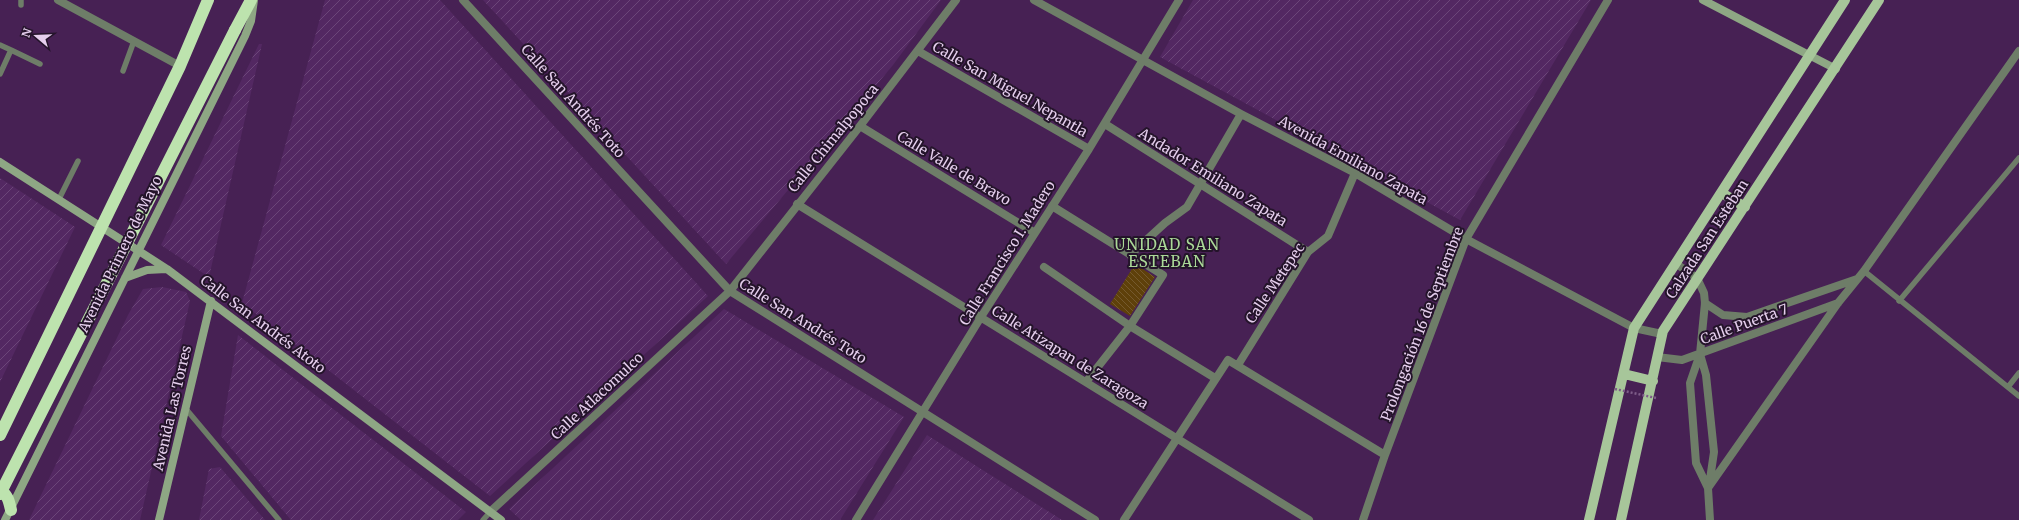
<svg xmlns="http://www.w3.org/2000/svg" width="2019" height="520" viewBox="0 0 2019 520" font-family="Merriweather,serif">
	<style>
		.industrial { fill: url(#industrial-furrows) }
		.building { fill: url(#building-back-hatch) }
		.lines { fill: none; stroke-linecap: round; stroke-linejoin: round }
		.lane { stroke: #6e7d68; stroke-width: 5.5 }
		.street { stroke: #6e7d68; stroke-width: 8 }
		.secondary { stroke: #8ea784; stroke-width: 8 }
		.primary { stroke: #a7c69a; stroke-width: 10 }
		.highway { stroke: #bde3ae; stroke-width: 12 }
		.path-bridge { stroke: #7e5d89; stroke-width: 2.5; stroke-dasharray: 2 2; stroke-linecap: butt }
		.highway-bridge { stroke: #bde3ae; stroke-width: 12 }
		.labels { text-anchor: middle; stroke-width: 4; stroke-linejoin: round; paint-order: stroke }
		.street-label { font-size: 14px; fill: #e5ceed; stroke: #24142a }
		.neighbourhood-label { font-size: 15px; letter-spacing: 1px; fill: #abd998; stroke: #24142a }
	</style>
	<defs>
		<pattern id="industrial-furrows" width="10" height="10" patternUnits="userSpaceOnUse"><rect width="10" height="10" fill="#532862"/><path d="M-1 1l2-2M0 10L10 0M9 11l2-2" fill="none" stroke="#6c4679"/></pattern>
		<pattern id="building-back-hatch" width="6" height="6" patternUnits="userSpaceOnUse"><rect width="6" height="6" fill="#5e400a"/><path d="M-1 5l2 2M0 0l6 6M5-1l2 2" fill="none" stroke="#755a2e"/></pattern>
	</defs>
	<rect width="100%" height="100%" fill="#472154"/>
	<path class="industrial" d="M325 0H440L708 296 490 496 242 303Z
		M483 0H941L893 65 726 264Z
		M1193 0H1591L1460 220 1160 57Z
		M259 44H262L209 277 161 245Z
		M0 178 75 227 0 382Z
		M162 287 186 292 190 301 140 520H29L128 315 143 289Z
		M724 309 904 417 840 520H521L509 509Z
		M238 335 466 512 458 520H291L221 436Z
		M927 435 1062 520H873Z
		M220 467 265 520H199L209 469Z"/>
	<path class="building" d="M1135 264 1155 277 1130 316 1110 304Z"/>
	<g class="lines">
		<path class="lane" d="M21 0V5
			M0 45 11 50 0 74
			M11 50 40 64
			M123 71 134 41
			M59 199 78 161
			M1864 271 2019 396
			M1899 301 2019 158
			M2008 387 2019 373
			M186 409 279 520
			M483 520 491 511"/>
		<path class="street" d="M58 0 180 66
			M463 0 730 291 1095 520
			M1034 0 1241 114 1355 173 1466 239 1634 328 1662 334
			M918 51 1089 149
			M1105 124 1308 252
			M860 126 1035 233
			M797 204 1309 520
			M1052 206 1163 275 1130 326 1086 382
			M1130 255 1165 223 1187 207 1241 114
			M1675 263 1697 278 1704 293 1705 303 1700 354 1690 383 1696 463 1708 488
			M1044 267 1130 326 1215 378
			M1705 303 1723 315 1747 317 1857 279
			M1700 354 1706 375 1714 452 1709 486
			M1657 357 1682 360 1838 303
			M1238 365 1308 252 1328 236 1355 173
			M491 511 730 291 860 126 956 0
			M856 520 981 317 1089 149 1179 0
			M1124 520 1228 360 1385 455
			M1363 520 1385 455 1466 239 1608 0
			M1710 520 1708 488 1838 303 1864 271 2019 51"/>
		<path class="secondary" d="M1703 0 1836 69
			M0 162 167 269 501 520
			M125 278 147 270 166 269
			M5 520 245 36 251 21 254 0
			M159 520 211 301"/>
		<path class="primary" d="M1722 193 1745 207
			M1624 374 1653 381
			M1589 520 1634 328 1845 0
			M1621 520 1663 331 1879 0"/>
		<path class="highway" d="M235 30 251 0
			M0 435 180 66 208 0
			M0 490C8 495 9 501 11 510"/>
		<path class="path-bridge" d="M1615 389 1656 398"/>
		<path class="highway-bridge" d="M0 494 235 30"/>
	</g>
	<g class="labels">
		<g class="street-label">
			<text transform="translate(1010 89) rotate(30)" y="5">Calle San Miguel Nepantla</text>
			<text transform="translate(573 101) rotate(48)" y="5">Calle San Andrés Toto</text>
			<text transform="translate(833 138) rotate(-51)" y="5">Calle Chimalpopoca</text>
			<text transform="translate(1353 160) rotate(29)" y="5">Avenida Emiliano Zapata</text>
			<text transform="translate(954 168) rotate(31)" y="5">Calle Valle de Bravo</text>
			<text transform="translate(1213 177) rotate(32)" y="5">Andador Emiliano Zapata</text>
			<text transform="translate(1707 239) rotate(-57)" y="5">Calzada San Esteban</text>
			<text transform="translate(1007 253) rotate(-58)" y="5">Calle Francisco I. Madero</text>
			<text transform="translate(120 254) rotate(-64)" y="5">Avenida Primero de Mayo</text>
			<text transform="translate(1275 283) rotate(-56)" y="5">Calle Metepec</text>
			<text transform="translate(803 321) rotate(32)" y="5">Calle San Andrés Toto</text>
			<text transform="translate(263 324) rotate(37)" y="5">Calle San Andrés Atoto</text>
			<text transform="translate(1422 324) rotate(-69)" y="5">Prolongación 16 de Septiembre</text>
			<text transform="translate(1744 324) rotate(-20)" y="5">Calle Puerta 7</text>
			<text transform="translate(1070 357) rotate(32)" y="5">Calle Atizapan de Zaragoza</text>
			<text transform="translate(597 396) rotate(-43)" y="5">Calle Atlacomulco</text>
			<text transform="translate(172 408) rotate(-77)" y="5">Avenida Las Torres</text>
		</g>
		<g class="neighbourhood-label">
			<text x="1167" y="250">UNIDAD SAN<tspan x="1167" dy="17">ESTEBAN</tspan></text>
		</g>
	</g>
	<g transform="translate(36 36) rotate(289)" stroke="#24142a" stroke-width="3" paint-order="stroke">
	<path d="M0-3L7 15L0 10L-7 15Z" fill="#e5ceed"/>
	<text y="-6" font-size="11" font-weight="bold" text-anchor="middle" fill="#e5ceed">N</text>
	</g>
</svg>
